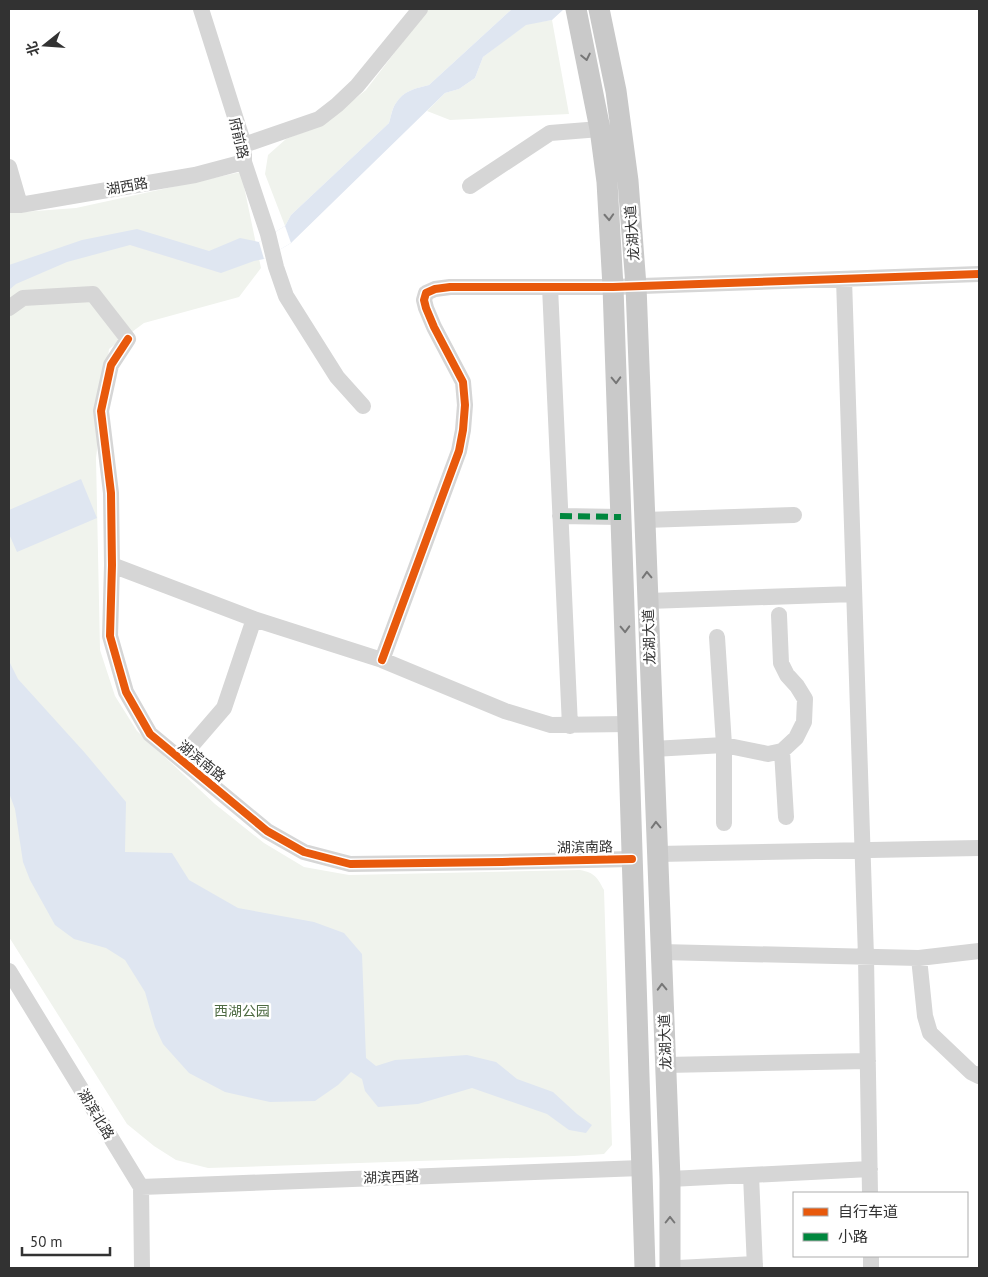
<svg xmlns="http://www.w3.org/2000/svg" width="988" height="1277" viewBox="0 0 988 1277" font-family="'PT Sans','Noto Sans SC',sans-serif">
	<style>
		.green { fill: #f0f3ed }
		.water { fill: #dfe6f1 }
		.pier { fill: #fff }
		.lines { fill: none; stroke-linecap: round; stroke-linejoin: round }
		.minor { stroke: #d6d6d6; stroke-width: 16 }
		.major { stroke: #c9c9c9; stroke-width: 21 }
		.quiet { stroke: #00873e; stroke-width: 6; stroke-dasharray: 12 6; stroke-linecap: butt }
		.cycleway-casing { stroke: #fff; stroke-width: 11 }
		.cycleway { stroke: #e8590c; stroke-width: 8 }
		.oneway { stroke: #767676 }
		.labels { text-anchor: middle; stroke-width: 5; stroke-linejoin: round; paint-order: stroke }
		.street-label { font-size: 14px; fill: #323232; stroke: #fff }
		.park-label { font-size: 14px; fill: #4e6b43; stroke: #fff }
	</style>
	<rect width="100%" height="100%" fill="#fff"/>
	<path class="green" d="M428 9H512L429 85C416 88 403 91 396 103 392 108 391 116 389 123L291 215 285 226 265 174 268 155 286 139 322 125 366 90Z
		M552 20 569 114 450 120 427 111 445 93 459 89 475 78 483 57 526 24Z
		M241 172 261 268 239 297 144 323 109 349 96 458 100 650 115 696 137 731 215 804 264 843 304 867 349 875 580 870C595 873 597 877 604 890L612 1145 604 1154 574 1156 208 1168 176 1160 154 1146 127 1124 9 937V213L76 208Z"/>
	<path class="water" d="M512 9H564L552 20 526 25 483 57 475 78 459 89 445 93 291 243 264 259 254 261 221 273 130 245 67 262 16 284 9 290V265L82 240 137 229 209 251 240 238 259 242 285 226 291 215 389 123C391 117 392 108 396 103 403 91 416 88 429 85Z
		M81 479 97 518 17 552 9 534V510Z
		M9 661 18 679 85 753 126 802 125 852 172 853 189 880 238 908 314 922 344 933 362 954 366 1058 376 1066 395 1060 467 1055 496 1062 517 1079 553 1092 577 1114 592 1125 586 1133 569 1130 547 1114 472 1088 418 1104 378 1107 365 1091 362 1079 351 1072 338 1085 315 1101 270 1102 225 1092 189 1073 163 1044 155 1027 145 992 125 960 106 948 74 939 55 925 30 880 23 862 15 809 9 793Z"/>
	<path class="pier" d="M285 226 291 243 264 259 259 242Z"/>
	<g class="lines">
		<path class="minor" d="M201 9 244 145V162L268 234 276 267 286 296 337 377 363 406
			M244 145 319 119 337 105 357 86 420 9
			M9 167 20 205
			M470 186 550 133 600 129
			M9 205H20L195 175 244 162
			M844 279 866 957 870 1193
			M550 287 570 726
			M9 308 23 298 93 294 128 339 111 365 101 411 111 493 112 565 110 636 126 692 150 734 267 831 304 852 350 864 502 862 632 859
			M560 516 621 517
			M645 520 794 515
			M112 565 254 619 382 660 505 711 551 725 628 724
			M648 601 854 594
			M717 637 724 745V823
			M382 660 459 451 463 430 465 405 463 382 434 327 426 308 424 300 426 293 435 289 450 287H613L979 274
			M653 749 724 745 768 754 782 751 796 738 804 722 805 699 797 686 787 675 781 663 779 615
			M782 751 786 817
			M180 759 224 708 254 619
			M657 854 979 848
			M661 952 919 958 979 951
			M919 958 925 1016 930 1033 971 1072 979 1076
			M9 971 141 1187 142 1268
			M665 1065 868 1061
			M751 1175 755 1268
			M670 1179 870 1169
			M141 1187 641 1168
			M871 1256V1268
			M678 1268 755 1264"/>
		<path class="major" d="M576 9 600 129 607 182 613 287 628 724 645 1268
			M599 9 616 91 628 181 636 286 670 1179V1268"/>
		<path class="quiet" d="M560 516 621 517"/>
		<defs>
			<path id="cycleway" d="M128 339 111 365 101 411 111 493 112 565 110 636 126 692 150 734 267 831 304 852 350 864 502 862 632 859
				M382 660 459 451 463 430 465 405 463 382 434 327 426 308 424 300 426 293 435 289 450 287H613L979 274"/>
		</defs>
		<use href="#cycleway" class="cycleway-casing"/>
		<use href="#cycleway" class="cycleway"/>
	</g>
	<defs><path id="oneway-chevron" d="M-2-3.5L2.5 0L-2 3.5" fill="none" stroke-width="1.6" stroke-linecap="round" stroke-linejoin="round" transform="scale(1.25)"/></defs>
	<g class="oneway">
		<use href="#oneway-chevron" transform="translate(586 57) rotate(78)"/>
		<use href="#oneway-chevron" transform="translate(609 217) rotate(87)"/>
		<use href="#oneway-chevron" transform="translate(616 380) rotate(88)"/>
		<use href="#oneway-chevron" transform="translate(647 575) rotate(-92)"/>
		<use href="#oneway-chevron" transform="translate(625 629) rotate(88)"/>
		<use href="#oneway-chevron" transform="translate(656 825) rotate(-92)"/>
		<use href="#oneway-chevron" transform="translate(662 987) rotate(-92)"/>
		<use href="#oneway-chevron" transform="translate(670 1220) rotate(-90)"/>
	</g>
	<g class="labels">
		<g class="street-label">
			<text transform="translate(239 138) rotate(77)" y="5">府前路</text>
			<text transform="translate(127 186) rotate(-10)" y="5">湖西路</text>
			<text transform="translate(632 233) rotate(-94)" y="5">龙湖大道</text>
			<text transform="translate(649 637) rotate(-92)" y="5">龙湖大道</text>
			<text transform="translate(202 761) rotate(39)" y="5">湖滨南路</text>
			<text transform="translate(585 847) rotate(-1)" y="5">湖滨南路</text>
			<text transform="translate(665 1042) rotate(-92)" y="5">龙湖大道</text>
			<text transform="translate(96 1114) rotate(59)" y="5">湖滨北路</text>
			<text transform="translate(391 1177) rotate(-2)" y="5">湖滨西路</text>
		</g>
		<g class="park-label">
			<text x="242" y="1016">西湖公园</text>
		</g>
	</g>
	<rect width="988" height="1277" fill="none" stroke="#323232" stroke-width="20"/>
	<rect x="793" y="1192" width="175" height="65" fill="#ffffff" stroke="#adadad"/>
	<rect x="803" y="1208" width="25" height="8" fill="#e8590c" stroke="#adadad"/>
	<text x="838" y="1217" font-size="15" fill="#323232">自行车道</text>
	<rect x="803" y="1233" width="25" height="8" fill="#00873e" stroke="#adadad"/>
	<text x="838" y="1242" font-size="15" fill="#323232">小路</text>
	<g transform="translate(45 45) rotate(253)" stroke="#ffffff" stroke-width="4" paint-order="stroke">
	<path d="M0-4L9 19L0 12L-9 19Z" fill="#323232"/>
	<text y="-8" font-size="14" font-weight="bold" text-anchor="middle" fill="#323232">北</text>
	</g>
	<path d="M22 1247v8h88v-8" fill="none" stroke="#323232" stroke-width="2.5"/>
	<text x="30" y="1247" font-size="15" fill="#323232" stroke="#ffffff" stroke-width="4" paint-order="stroke">50 m</text>
</svg>
